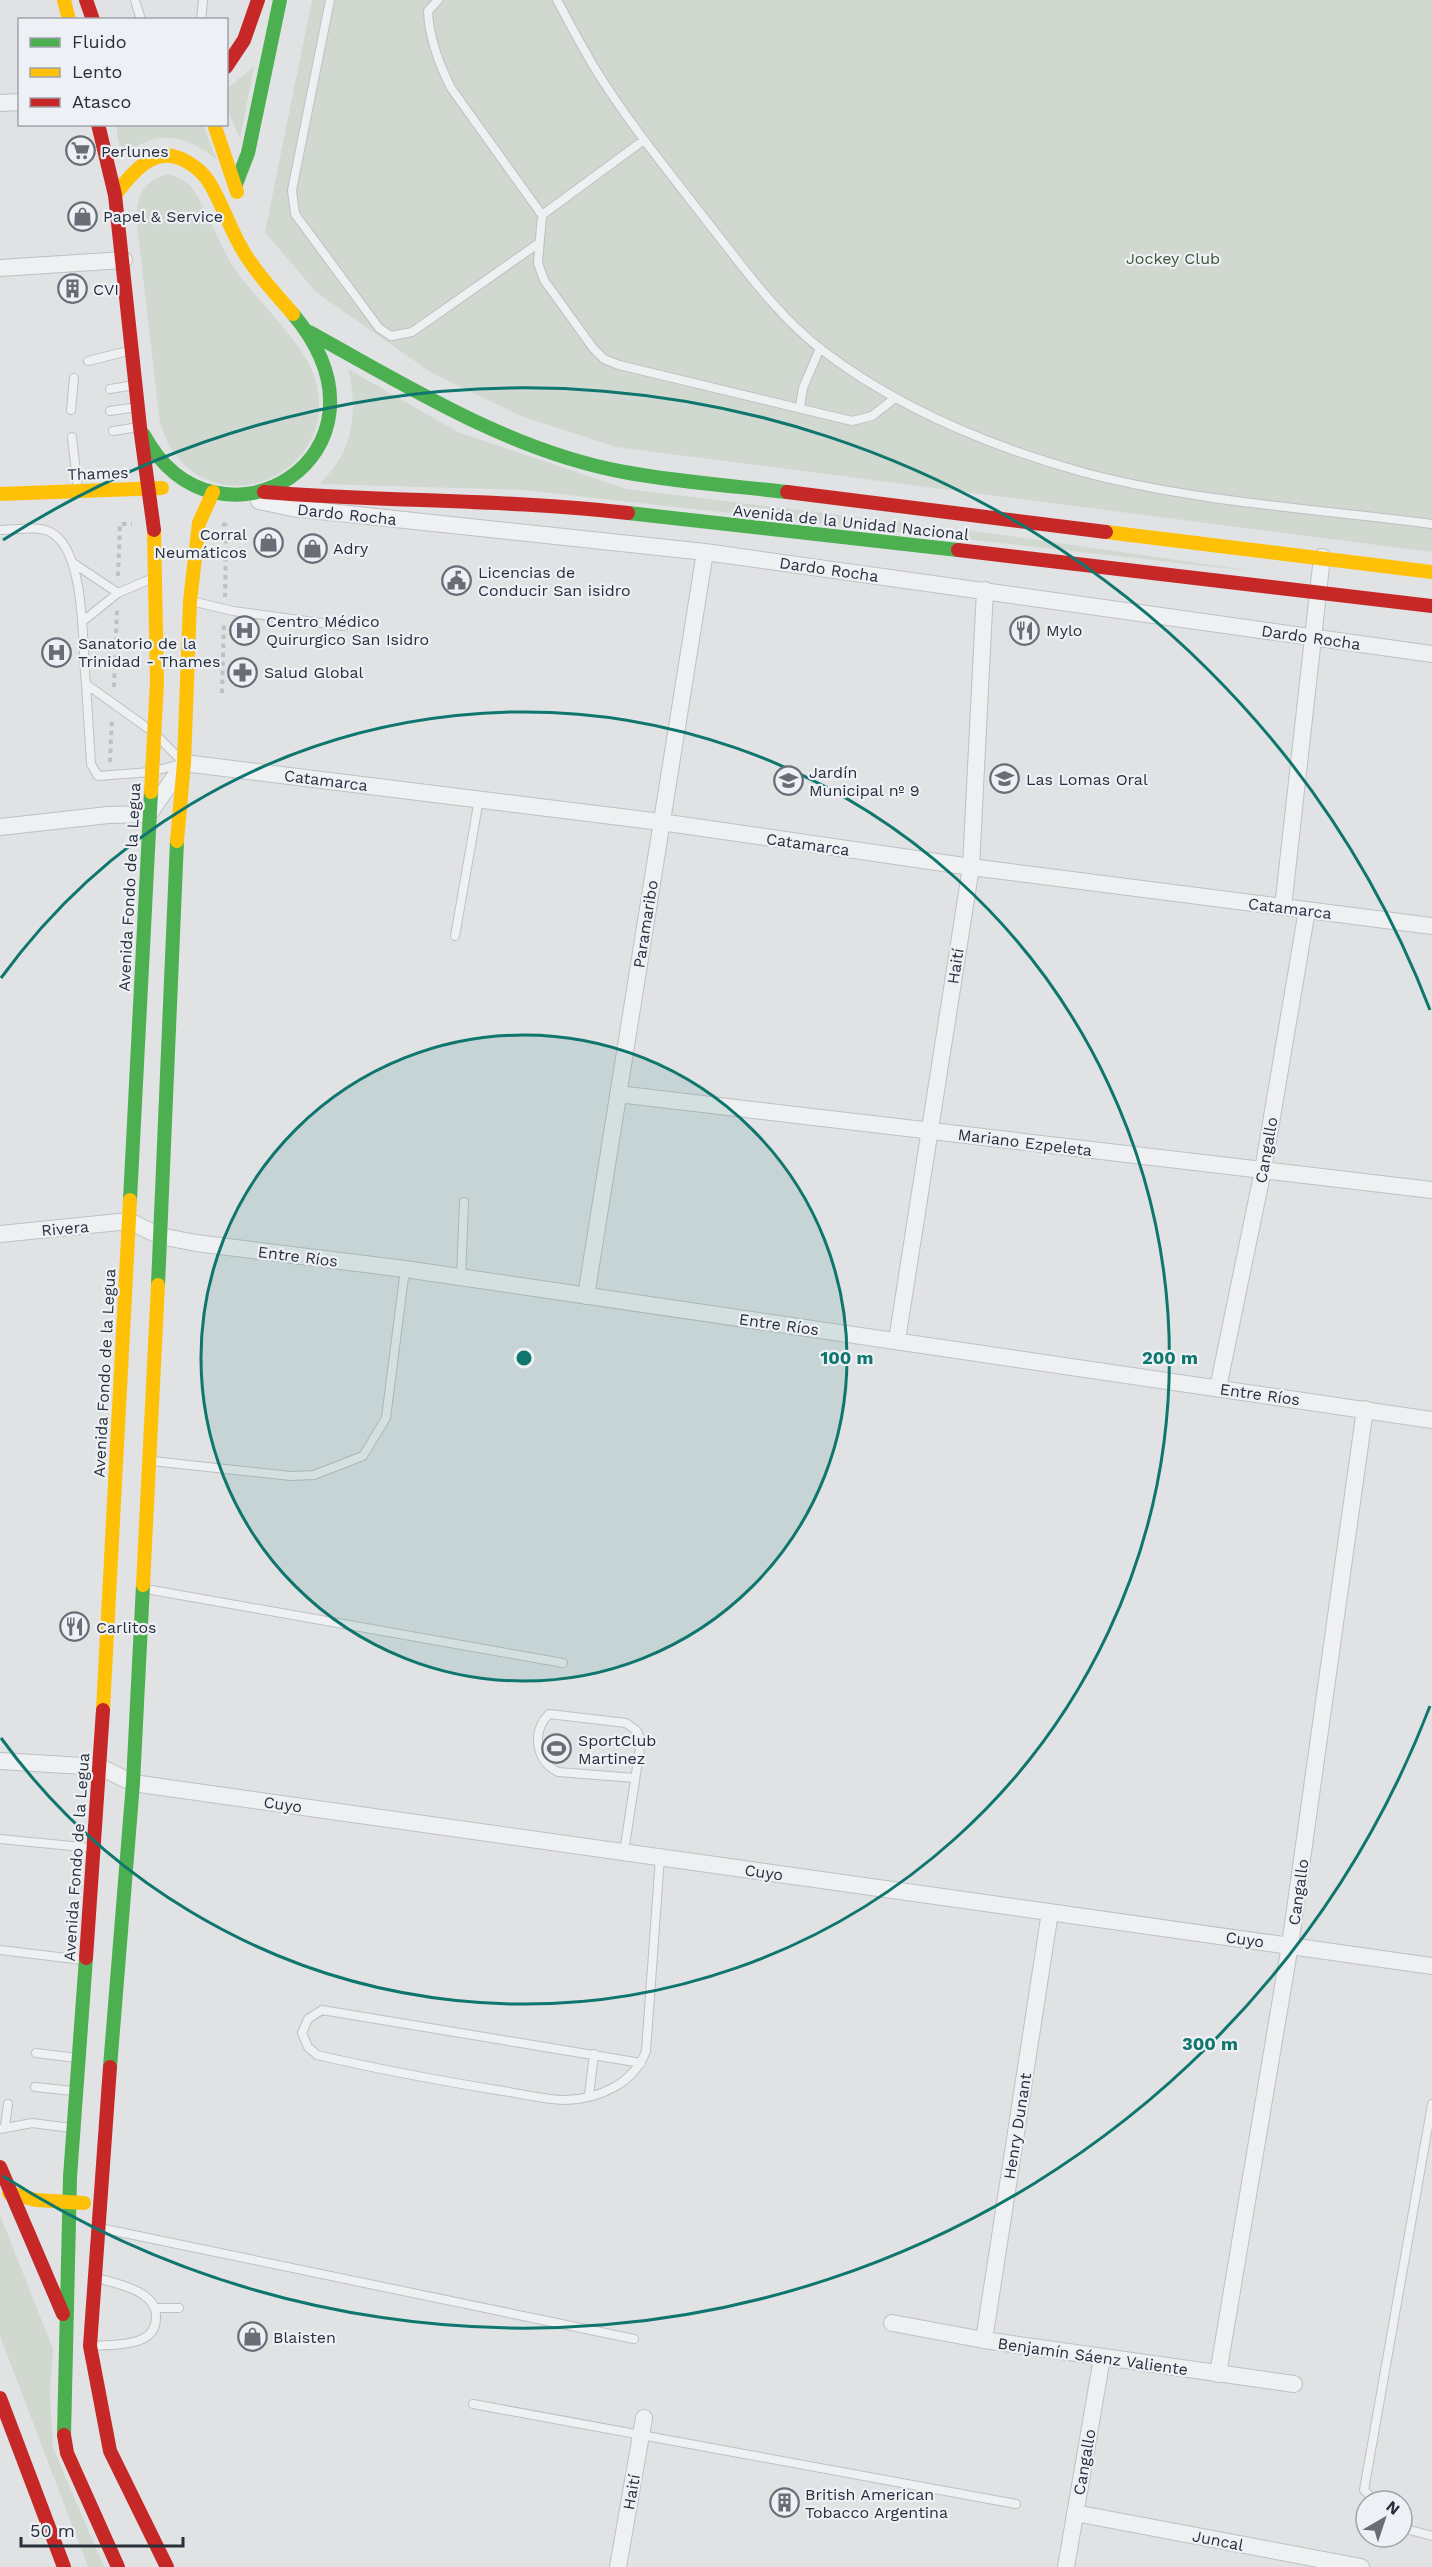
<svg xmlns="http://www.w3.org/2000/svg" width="1432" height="2567" viewBox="0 0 1432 2567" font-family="'Work Sans',sans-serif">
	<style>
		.green { fill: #d1d8d0 }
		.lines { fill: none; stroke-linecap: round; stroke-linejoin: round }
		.lane-casing { stroke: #bec0c2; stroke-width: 10 }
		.street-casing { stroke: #bec0c2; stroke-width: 18 }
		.path { stroke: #bec0c3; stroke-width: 4; stroke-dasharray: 4.5 4.5; stroke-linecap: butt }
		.lane { stroke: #eff0f1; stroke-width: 8 }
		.street { stroke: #eff0f1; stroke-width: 16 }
		.fast { stroke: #4caf50; stroke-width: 14 }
		.slow { stroke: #ffc107; stroke-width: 14 }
		.jam { stroke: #c62828; stroke-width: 14 }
		.ring { fill: none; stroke: #0f766e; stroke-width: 3 }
		.labels { text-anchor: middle; stroke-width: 4.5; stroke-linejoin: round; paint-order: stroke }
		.poi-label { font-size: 16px; fill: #29303b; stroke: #edf0f4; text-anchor: start }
		.park-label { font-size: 16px; fill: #3e5538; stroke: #edf0f4 }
		.street-label { font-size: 16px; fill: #29303b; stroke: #edf0f4 }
		.centre { fill: #0f766e; stroke: #edf0f4; stroke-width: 3 }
		.ring-label { font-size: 18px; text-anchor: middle; font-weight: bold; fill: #0f766e; stroke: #edf0f4; stroke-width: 4.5; stroke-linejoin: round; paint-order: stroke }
	</style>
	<rect width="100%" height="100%" fill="#e0e2e4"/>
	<path class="green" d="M312 0H1432V552L616 447 521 416 432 373 316 292 265 232Z
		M254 67 240 139 227 108 226 89Z
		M117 125H203L217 160C184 133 157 129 122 156L117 134Z
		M168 174C173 176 180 178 185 181 202 194 220 248 234 268 254 298 302 341 313 373 348 466 223 530 171 448 166 441 164 431 160 423L136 215C140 190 144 182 168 174Z
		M348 369 458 432 626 489 996 534 1260 572 523 490 320 484C328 475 337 464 343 453 355 429 355 394 348 369Z
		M0 2215 53 2349 50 2395 53 2448 104 2567H88L0 2336Z"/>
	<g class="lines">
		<defs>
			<path id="lane" d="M135 0 141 20
				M330 0 292 190 295 214 379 328 391 336 412 332 539 243
				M438 0 428 11C429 38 439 64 451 88L542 215 538 263 544 280 593 348 604 359 619 365 852 421 872 416 895 398
				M557 0C569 22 581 45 594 67 629 124 672 176 713 229 746 271 779 317 822 350 899 409 989 446 1082 472 1194 502 1317 509 1432 524
				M201 20 203 0
				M542 215 644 140
				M88 361 132 350
				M110 389 135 385
				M800 406 803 388 820 348
				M71 410 74 378
				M110 411 137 407
				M113 431 139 427
				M72 437 78 490
				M0 530C16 530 41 524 55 535 86 559 82 647 86 684L153 732 184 763 151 772 98 776 91 764 86 684
				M73 563 118 593
				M191 601 233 611 344 626
				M83 621 118 593 153 578
				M455 936 479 799
				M461 1278 464 1202
				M152 1461 291 1476 314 1475 363 1456 386 1418 405 1269
				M146 1589 563 1663
				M0 1839 92 1848
				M624 1852 641 1741 637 1731 626 1723 549 1714C531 1732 536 1761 558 1772L635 1778
				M0 1950 83 1960
				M36 2053 77 2058
				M641 2063 322 2010 308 2019 302 2033 308 2047 317 2055C377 2069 436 2080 497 2090 519 2093 543 2100 565 2100 600 2099 634 2083 646 2051L660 1857
				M35 2087 73 2091
				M589 2095 594 2054
				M5 2126 8 2104
				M0 2129 32 2123 71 2128
				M100 2228 634 2339
				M155 2308H179
				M93 2346C115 2344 157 2348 156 2316 156 2306 150 2299 142 2294 129 2285 109 2282 94 2277
				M473 2404 1016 2504
				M1375 2501 1364 2490 1432 2104
				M1402 2528 1432 2536"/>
			<path id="street" d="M0 103 20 102
				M0 268 124 260
				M259 501 292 508 705 552 1432 654
				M0 827 108 815 149 814 184 763 661 822 971 867 1432 926
				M1283 907 1322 557
				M618 1094 1432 1190
				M0 1234 129 1221 160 1236 196 1243 405 1269 1432 1420
				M586 1296 705 552
				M897 1340 971 867 985 590
				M1218 1388 1263 1170 1307 910
				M0 1761 100 1767 133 1783 1432 1966
				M892 2323 984 2340 1294 2384
				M984 2340 1050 1912
				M1218 2374 1290 1945 1365 1409
				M1075 2513 1361 2567
				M618 2567 644 2418
				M1066 2567 1102 2358"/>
		</defs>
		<use href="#lane" class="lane-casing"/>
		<use href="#street" class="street-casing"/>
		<path class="path" d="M222 524 226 525 225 597
			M118 576 120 524H132
			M114 687 117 610
			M222 693 224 622
			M110 762 112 718"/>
		<use href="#lane" class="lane"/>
		<use href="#street" class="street"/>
		<path class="fast" d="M236 184 248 153 280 0
			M309 332C409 387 510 451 624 472 678 482 733 486 787 492
			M144 435C216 569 411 455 293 314
			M628 513 958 550
			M130 1200 151 792
			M158 1285 177 841
			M110 2067 133 1783 143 1585
			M64 2435 70 2177 86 1958"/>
		<path class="slow" d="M64 0 69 20
			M214 124 237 192
			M115 195C134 170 157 142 189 163 196 167 205 175 209 182 222 203 229 227 242 249 256 273 275 293 293 314
			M0 494 162 488
			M1106 532 1432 572
			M151 792 157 682 154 530
			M177 841 184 763 190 601 199 523 213 492
			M143 1585 158 1285
			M103 1710 130 1200
			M9 2193 36 2200 84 2203"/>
		<path class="jam" d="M86 0 93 20
			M226 67 244 40 258 0
			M98 124 115 195 140 427 154 530
			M264 492C385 502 507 499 628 513
			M787 492 1106 532
			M958 550 1432 606
			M86 1958 103 1710
			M110 2067 90 2346 110 2451 167 2567
			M0 2167 63 2314
			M0 2398 64 2567
			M64 2435 67 2453 118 2567"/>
	</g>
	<circle cx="524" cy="1358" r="323" fill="#0f766e" fill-opacity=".12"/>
	<g class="ring">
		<circle cx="524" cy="1358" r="323"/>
		<path d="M1 978A646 646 0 1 1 1 1738"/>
		<path d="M1430 1706A970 970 0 0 1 3 2176M3 540A970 970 0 0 1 1430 1010"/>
	</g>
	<defs>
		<symbol id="supermarket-ring" viewBox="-11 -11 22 22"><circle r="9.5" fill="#edf0f4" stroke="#696e76" stroke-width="1.5"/><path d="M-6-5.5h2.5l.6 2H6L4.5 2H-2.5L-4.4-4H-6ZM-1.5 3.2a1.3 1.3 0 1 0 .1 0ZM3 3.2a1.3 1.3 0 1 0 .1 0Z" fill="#696e76"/></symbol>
		<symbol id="shop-ring" viewBox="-11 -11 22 22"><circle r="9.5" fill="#edf0f4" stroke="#696e76" stroke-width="1.5"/><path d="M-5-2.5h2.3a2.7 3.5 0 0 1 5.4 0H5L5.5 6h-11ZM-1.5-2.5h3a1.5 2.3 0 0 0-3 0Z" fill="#696e76"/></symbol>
		<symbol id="building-ring" viewBox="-11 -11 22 22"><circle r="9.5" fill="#edf0f4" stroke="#696e76" stroke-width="1.5"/><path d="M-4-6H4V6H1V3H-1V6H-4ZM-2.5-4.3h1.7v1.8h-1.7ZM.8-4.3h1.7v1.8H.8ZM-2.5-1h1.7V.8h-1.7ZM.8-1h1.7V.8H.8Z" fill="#696e76"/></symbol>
		<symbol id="civic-ring" viewBox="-11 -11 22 22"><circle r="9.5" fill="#edf0f4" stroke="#696e76" stroke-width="1.5"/><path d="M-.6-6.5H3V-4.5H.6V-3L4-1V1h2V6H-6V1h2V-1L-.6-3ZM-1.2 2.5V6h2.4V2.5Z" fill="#696e76"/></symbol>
		<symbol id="hospital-ring" viewBox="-11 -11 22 22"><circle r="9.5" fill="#edf0f4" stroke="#696e76" stroke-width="1.5"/><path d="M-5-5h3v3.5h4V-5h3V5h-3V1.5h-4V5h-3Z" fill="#696e76"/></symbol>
		<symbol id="restaurant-ring" viewBox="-11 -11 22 22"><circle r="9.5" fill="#edf0f4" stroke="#696e76" stroke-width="1.5"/><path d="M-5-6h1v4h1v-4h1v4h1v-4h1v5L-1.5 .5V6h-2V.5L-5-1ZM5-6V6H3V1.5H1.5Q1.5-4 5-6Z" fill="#696e76"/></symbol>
		<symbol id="pharmacy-ring" viewBox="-11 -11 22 22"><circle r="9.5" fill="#edf0f4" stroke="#696e76" stroke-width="1.5"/><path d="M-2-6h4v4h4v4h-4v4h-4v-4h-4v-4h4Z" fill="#696e76"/></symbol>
		<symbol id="school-ring" viewBox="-11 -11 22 22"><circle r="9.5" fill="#edf0f4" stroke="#696e76" stroke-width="1.5"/><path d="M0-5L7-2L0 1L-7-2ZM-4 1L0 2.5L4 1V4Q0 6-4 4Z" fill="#696e76"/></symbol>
		<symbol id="stadium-ring" viewBox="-11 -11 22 22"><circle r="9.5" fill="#edf0f4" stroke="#696e76" stroke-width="1.5"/><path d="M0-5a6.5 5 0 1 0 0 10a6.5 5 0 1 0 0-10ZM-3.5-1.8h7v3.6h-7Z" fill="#696e76"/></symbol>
	</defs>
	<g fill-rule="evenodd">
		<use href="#supermarket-ring" x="64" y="134" width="33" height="33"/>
		<use href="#shop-ring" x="66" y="200" width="33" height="33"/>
		<use href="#building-ring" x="56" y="272" width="33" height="33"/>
		<use href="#shop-ring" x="252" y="526" width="33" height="33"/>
		<use href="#shop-ring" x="296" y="532" width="33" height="33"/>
		<use href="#civic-ring" x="440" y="564" width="33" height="33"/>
		<use href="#hospital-ring" x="228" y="614" width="33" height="33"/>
		<use href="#restaurant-ring" x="1008" y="614" width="33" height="33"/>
		<use href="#hospital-ring" x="40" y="636" width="33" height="33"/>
		<use href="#pharmacy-ring" x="226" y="656" width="33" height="33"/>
		<use href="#school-ring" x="988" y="762" width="33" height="33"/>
		<use href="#school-ring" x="772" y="764" width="33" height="33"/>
		<use href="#restaurant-ring" x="58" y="1610" width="33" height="33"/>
		<use href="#stadium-ring" x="540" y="1732" width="33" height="33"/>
		<use href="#shop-ring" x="236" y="2320" width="33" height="33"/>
		<use href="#building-ring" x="768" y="2486" width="33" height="33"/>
	</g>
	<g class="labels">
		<g class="poi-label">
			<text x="101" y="157">Perlunes</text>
			<text x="103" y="222">Papel &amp; Service</text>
			<text x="93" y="295">CVI</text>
			<text x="247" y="540" text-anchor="end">Corral<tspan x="247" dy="18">Neumáticos</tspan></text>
			<text x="333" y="554">Adry</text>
			<text x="478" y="578">Licencias de<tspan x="478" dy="18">Conducir San isidro</tspan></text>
			<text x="266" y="627">Centro Médico<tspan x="266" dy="18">Quirurgico San Isidro</tspan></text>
			<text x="1046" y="636">Mylo</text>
			<text x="78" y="649">Sanatorio de la<tspan x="78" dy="18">Trinidad - Thames</tspan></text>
			<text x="264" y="678">Salud Global</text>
			<text x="809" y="778">Jardín<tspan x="809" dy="18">Municipal nº 9</tspan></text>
			<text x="1026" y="785">Las Lomas Oral</text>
			<text x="96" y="1633">Carlitos</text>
			<text x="578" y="1746">SportClub<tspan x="578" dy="18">Martinez</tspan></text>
			<text x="273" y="2343">Blaisten</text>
			<text x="805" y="2500">British American<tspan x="805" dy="18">Tobacco Argentina</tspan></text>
		</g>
		<g class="park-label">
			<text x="1173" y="264">Jockey Club</text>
		</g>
		<g class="street-label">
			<text transform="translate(98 473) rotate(-2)" y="6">Thames</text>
			<text transform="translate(347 514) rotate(6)" y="6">Dardo Rocha</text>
			<text transform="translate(851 522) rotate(6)" y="6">Avenida de la Unidad Nacional</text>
			<text transform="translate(829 569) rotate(8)" y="6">Dardo Rocha</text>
			<text transform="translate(1311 637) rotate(8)" y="6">Dardo Rocha</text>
			<text transform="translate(326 780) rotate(7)" y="6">Catamarca</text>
			<text transform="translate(808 844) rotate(8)" y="6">Catamarca</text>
			<text transform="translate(129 887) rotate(-87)" y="6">Avenida Fondo de la Legua</text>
			<text transform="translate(1290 908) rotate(7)" y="6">Catamarca</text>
			<text transform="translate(645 924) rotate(-81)" y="6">Paramaribo</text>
			<text transform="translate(955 966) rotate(-81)" y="6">Haití</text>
			<text transform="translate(1025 1142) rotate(7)" y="6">Mariano Ezpeleta</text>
			<text transform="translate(1266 1150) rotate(-80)" y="6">Cangallo</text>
			<text transform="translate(65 1228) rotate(-5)" y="6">Rivera</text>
			<text transform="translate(298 1256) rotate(7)" y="6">Entre Ríos</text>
			<text transform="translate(779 1324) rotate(8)" y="6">Entre Ríos</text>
			<text transform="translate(104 1373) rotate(-87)" y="6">Avenida Fondo de la Legua</text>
			<text transform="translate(1260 1394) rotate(8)" y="6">Entre Ríos</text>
			<text transform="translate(283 1804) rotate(8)" y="6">Cuyo</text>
			<text transform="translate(76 1857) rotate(-86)" y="6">Avenida Fondo de la Legua</text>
			<text transform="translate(764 1872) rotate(8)" y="6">Cuyo</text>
			<text transform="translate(1298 1892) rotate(-82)" y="6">Cangallo</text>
			<text transform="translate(1245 1939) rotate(8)" y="6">Cuyo</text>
			<text transform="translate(1017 2126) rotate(-81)" y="6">Henry Dunant</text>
			<text transform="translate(1093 2356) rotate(8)" y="6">Benjamín Sáenz Valiente</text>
			<text transform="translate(1084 2462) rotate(-80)" y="6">Cangallo</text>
			<text transform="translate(631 2492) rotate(-80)" y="6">Haití</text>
			<text transform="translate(1218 2540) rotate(11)" y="6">Juncal</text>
		</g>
	</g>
	<circle cx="524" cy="1358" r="9" class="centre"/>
	<g class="ring-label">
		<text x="847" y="1364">100 m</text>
		<text x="1170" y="1364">200 m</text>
		<text x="1210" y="2050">300 m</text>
	</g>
	<rect x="18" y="18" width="210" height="108" fill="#edf0f4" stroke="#9fa3aa" stroke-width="1.5"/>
	<rect x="30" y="38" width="30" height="9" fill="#4caf50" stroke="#9fa3aa" stroke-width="1.5"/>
	<text x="72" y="48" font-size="18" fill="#29303b">Fluido</text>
	<rect x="30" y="68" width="30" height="9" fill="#ffc107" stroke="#9fa3aa" stroke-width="1.5"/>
	<text x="72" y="78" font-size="18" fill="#29303b">Lento</text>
	<rect x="30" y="98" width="30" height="9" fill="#c62828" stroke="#9fa3aa" stroke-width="1.5"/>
	<text x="72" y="108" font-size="18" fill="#29303b">Atasco</text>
	<g transform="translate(1384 2519) rotate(39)"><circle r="28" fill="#edf0f4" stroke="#9fa3aa" stroke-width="1.5"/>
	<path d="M0-4.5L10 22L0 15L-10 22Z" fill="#696e76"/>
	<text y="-9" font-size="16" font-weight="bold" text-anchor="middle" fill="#29303b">N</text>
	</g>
	<path d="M21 2537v9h162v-9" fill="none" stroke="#29303b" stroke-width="3"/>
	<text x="30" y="2537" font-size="18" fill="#29303b" stroke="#edf0f4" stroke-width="4.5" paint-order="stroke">50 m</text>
</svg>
